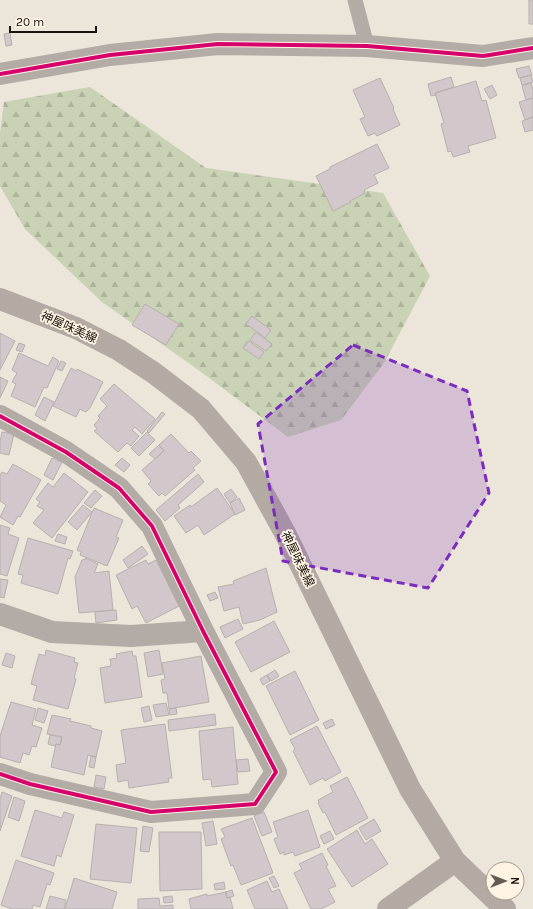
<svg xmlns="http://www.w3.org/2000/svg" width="533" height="909" viewBox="0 0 533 909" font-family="Karla,'Noto Sans JP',sans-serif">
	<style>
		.forest { fill: url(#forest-firs) }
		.building { fill: #d2c8cb; stroke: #b6b0ae }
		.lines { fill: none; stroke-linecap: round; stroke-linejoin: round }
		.lane { stroke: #b3aba5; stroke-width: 15 }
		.street { stroke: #b3aba5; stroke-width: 22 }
		.secondary { stroke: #b2aaa3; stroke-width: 22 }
		.cycleway-casing { stroke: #fff4e3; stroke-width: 6 }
		.cycleway { stroke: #d6006c; stroke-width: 4 }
		.marked { fill: #7b2cbf; fill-opacity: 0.2; stroke: #7b2cbf; stroke-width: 3; stroke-dasharray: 8 5; stroke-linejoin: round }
		.labels { text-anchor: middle; stroke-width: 3.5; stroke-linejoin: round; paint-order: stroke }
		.street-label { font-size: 12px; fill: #18140d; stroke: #fff4e3 }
	</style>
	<defs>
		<pattern id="forest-firs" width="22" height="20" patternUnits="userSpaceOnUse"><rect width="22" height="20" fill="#c9d2b4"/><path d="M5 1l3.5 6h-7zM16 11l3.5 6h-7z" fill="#acb39a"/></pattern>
	</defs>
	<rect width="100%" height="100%" fill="#ece5d9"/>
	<path class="forest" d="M90 87 206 168 383 193 430 276 384 363 341 420 288 437 197 369 102 302 25 229 0 186V133L4 102Z"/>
	<path class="building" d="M529 0H533V24H529Z
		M10 33 12 45 6 46 4 34Z
		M529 66 532 75 519 78 516 69Z
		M531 75 533 82 522 85 520 78Z
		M451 77 454 87 435 93 436 95 431 96 428 84Z
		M380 78 394 108 393 109 400 125 377 136 375 133 368 136 360 119 365 117 353 90Z
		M476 81 482 101 486 100 496 138 468 146 470 152 453 157 451 151 448 152 441 124 444 123 435 93Z
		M531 83 533 90V98L526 100 522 86Z
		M492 85 497 95 490 99 484 89Z
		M533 98V117L525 120 519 102Z
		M533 117V130L525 132 522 121Z
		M377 144 389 168 374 175 378 183 364 190 365 193 350 201 351 202 333 211 316 176 330 169V167Z
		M145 304 179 324 166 345 132 325Z
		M252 316 271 330 265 338 246 324Z
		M256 332 272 344 266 351 250 340Z
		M0 333 15 341 0 370Z
		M249 341 264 352 259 359 243 348Z
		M19 343 25 345 22 352 16 350Z
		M19 353 48 366 53 357 59 361 47 388 44 387 35 407 11 396 16 384 12 382 17 373 12 370Z
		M61 361 66 363 62 371 57 369Z
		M71 368 76 371 77 369 103 382 90 408 86 412 80 409 76 417 53 406Z
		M0 377 8 381 0 398Z
		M114 384 155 419 142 434 135 427 132 430 139 436 131 446 127 443 118 452 94 431 97 429 94 425 100 418 98 416 107 406 100 399Z
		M44 397 54 402 45 421 35 415Z
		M162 412 165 414 149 433 147 431Z
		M2 432 14 434 9 455 0 453V442Z
		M147 432 155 440 139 456 131 448Z
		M171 434 189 453 191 451 201 461 193 468 195 470 165 496 162 493 159 496 148 484 151 481 142 470 164 451 159 445Z
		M159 445 164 451 155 459 149 454Z
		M52 458 62 462 53 480 44 475Z
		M122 458 130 465 124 472 115 465Z
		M13 464 41 480 20 517 18 516 13 525 0 517 6 505 0 501V475L2 472 7 474Z
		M64 473 88 492 52 538 33 523 44 510 37 506 40 502 36 499 48 483 53 487Z
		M198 474 204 482 178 505 180 508 165 521 156 510Z
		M217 488 235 514 204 535 198 525 186 533 174 516 190 505 191 507Z
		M231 489 237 497 230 503 224 494Z
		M95 490 102 496 91 508 84 503Z
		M239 498 245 510 235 515 230 503Z
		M83 505 92 512 77 530 68 522Z
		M94 508 123 520 116 537 119 538 107 566 80 555 81 552 77 550Z
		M0 525 10 528 8 534 19 538 7 576 0 574Z
		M58 534 67 537 65 544 55 541Z
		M28 538 73 551 70 559 68 558 58 594 21 583 23 575 18 574Z
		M142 546 148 554 128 568 123 560Z
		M85 558 98 564 94 573 109 571 113 610 79 613 75 577 82 560 86 559Z
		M146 560 148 564 156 560 179 606 146 623 137 606 132 609 116 575Z
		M266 568 277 612 260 620 243 624 239 607 224 611 218 587 234 584 233 581Z
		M0 579 8 580 4 598 0 597Z
		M215 592 218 598 210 601 207 595Z
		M116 610 117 620 96 623 95 612Z
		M238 619 243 629 225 638 220 627Z
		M274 621 290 652 251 672 235 642Z
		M46 650 75 658 74 662 78 663 74 678 76 679 68 709 33 700 37 686 31 684 39 654 45 656Z
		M159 650 163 674 148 677 144 653Z
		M132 651 133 656H136L142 697 105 703 100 668 111 666 110 659 117 658 116 654Z
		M6 653 15 656 12 668 2 665Z
		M201 656 209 702 169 709 167 693H163L161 680 165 679 162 663Z
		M275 670 279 676 271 681 267 675Z
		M295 671 319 720 290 735 266 686Z
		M267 675 270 681 263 685 260 679Z
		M11 702 36 709 32 725 42 728 36 747 32 746 29 755 23 753 20 763 0 757V736Z
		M166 703 169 715 156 717 153 705Z
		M149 706 152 720 144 722 141 708Z
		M38 708 48 711 44 723 35 720Z
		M176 708 177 714 170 715 169 709Z
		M215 714 216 725 169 731 168 720Z
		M52 715 71 719 70 721 91 726V728L102 731 96 757 88 755 84 775 51 767 56 744 60 745 62 737 47 734Z
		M332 719 335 725 326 729 323 723Z
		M165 724 172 778H168L169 782 129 788 128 780 118 782 116 765 126 763 121 730Z
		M317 726 341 772 325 781 323 778 310 785 293 751 295 749 290 740Z
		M233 727 238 784 212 787 211 779 203 780 199 731Z
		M50 735 62 737 60 745 56 744 55 746 48 744Z
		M91 756 96 757 94 768 89 767Z
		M248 759 250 771 238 772 236 760Z
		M96 775 106 777 104 789 94 787Z
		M347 777 368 818 336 835 325 812 323 813 318 803H319L318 800 333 792 330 786Z
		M2 792 12 796 0 831V799Z
		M14 797 25 801 19 821 8 817Z
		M35 810 62 818 64 812 74 815 61 857 57 855 54 866 21 856Z
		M308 810 320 847 295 856 293 852 284 855V852L280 854 274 839 278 837 273 822Z
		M264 812 272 832 262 836 254 816Z
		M252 818 273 873 241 885 233 865 231 866 221 839 225 837 221 829Z
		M374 819 381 831 366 840 359 828Z
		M213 821 217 844 206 846 202 823Z
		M96 824 137 828 131 883 90 879Z
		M143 826 153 828 149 852 140 851Z
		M357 830 365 844 372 839 388 864 352 887 327 849Z
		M330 831 334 839 324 844 320 836Z
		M159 832H201L202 889 160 891Z
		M322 853 328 865 326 866 336 886 328 889 335 902 321 909H311L294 873 302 869 299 864Z
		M16 860 54 873 50 885 47 884 40 907 33 905 32 909H12L1 905Z
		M274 876 279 886 274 888 269 878Z
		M74 878 117 892 112 909H65Z
		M267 881 272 892 279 889 288 909H255L247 890Z
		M224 882 225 889 215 890 214 884Z
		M232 890 234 896 227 898 225 892Z
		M226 892 227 898 230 897 233 909H191L189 899 207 894V896Z
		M50 896 66 900 64 909H46Z
		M172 896 173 902 164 903 163 897Z
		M159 898 160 906 173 905V909H138V899Z"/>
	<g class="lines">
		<path class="lane" d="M355 0 367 46"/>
		<path class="street" d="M0 74 110 55 218 44 367 46 483 56 533 48
			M0 416 66 452 119 488 152 526 203 631 276 772 255 804 151 812 30 784 0 774
			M0 614 52 632 131 636 203 631"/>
		<path class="secondary" d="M0 299 76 328 119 350 154 373 201 409 246 462 285 533 410 789 455 861 505 909
			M388 909 455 861"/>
		<defs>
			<path id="cycleway" d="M0 74 110 55 218 44 367 46 483 56 533 48
				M0 416 66 452 119 488 152 526 203 631 276 772 255 804 151 812 30 784 0 774"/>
		</defs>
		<use href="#cycleway" class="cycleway-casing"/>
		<use href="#cycleway" class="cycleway"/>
	</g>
	<path class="marked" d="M353 345 467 391 489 493 428 588 283 561 258 424Z"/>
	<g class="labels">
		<g class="street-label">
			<text transform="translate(69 327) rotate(24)" y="4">神屋味美線</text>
			<text transform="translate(298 559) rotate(64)" y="4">神屋味美線</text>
		</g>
	</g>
	<g transform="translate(505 881) rotate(90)"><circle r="19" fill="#fff4e3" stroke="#a39a8d"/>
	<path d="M0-3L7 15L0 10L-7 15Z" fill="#625d54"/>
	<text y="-6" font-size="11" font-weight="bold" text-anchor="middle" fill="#18140d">N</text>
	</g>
	<path d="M10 26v6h86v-6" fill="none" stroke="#18140d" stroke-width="2"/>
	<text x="16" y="26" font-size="12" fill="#18140d" stroke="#fff4e3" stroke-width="3" paint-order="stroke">20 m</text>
</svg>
